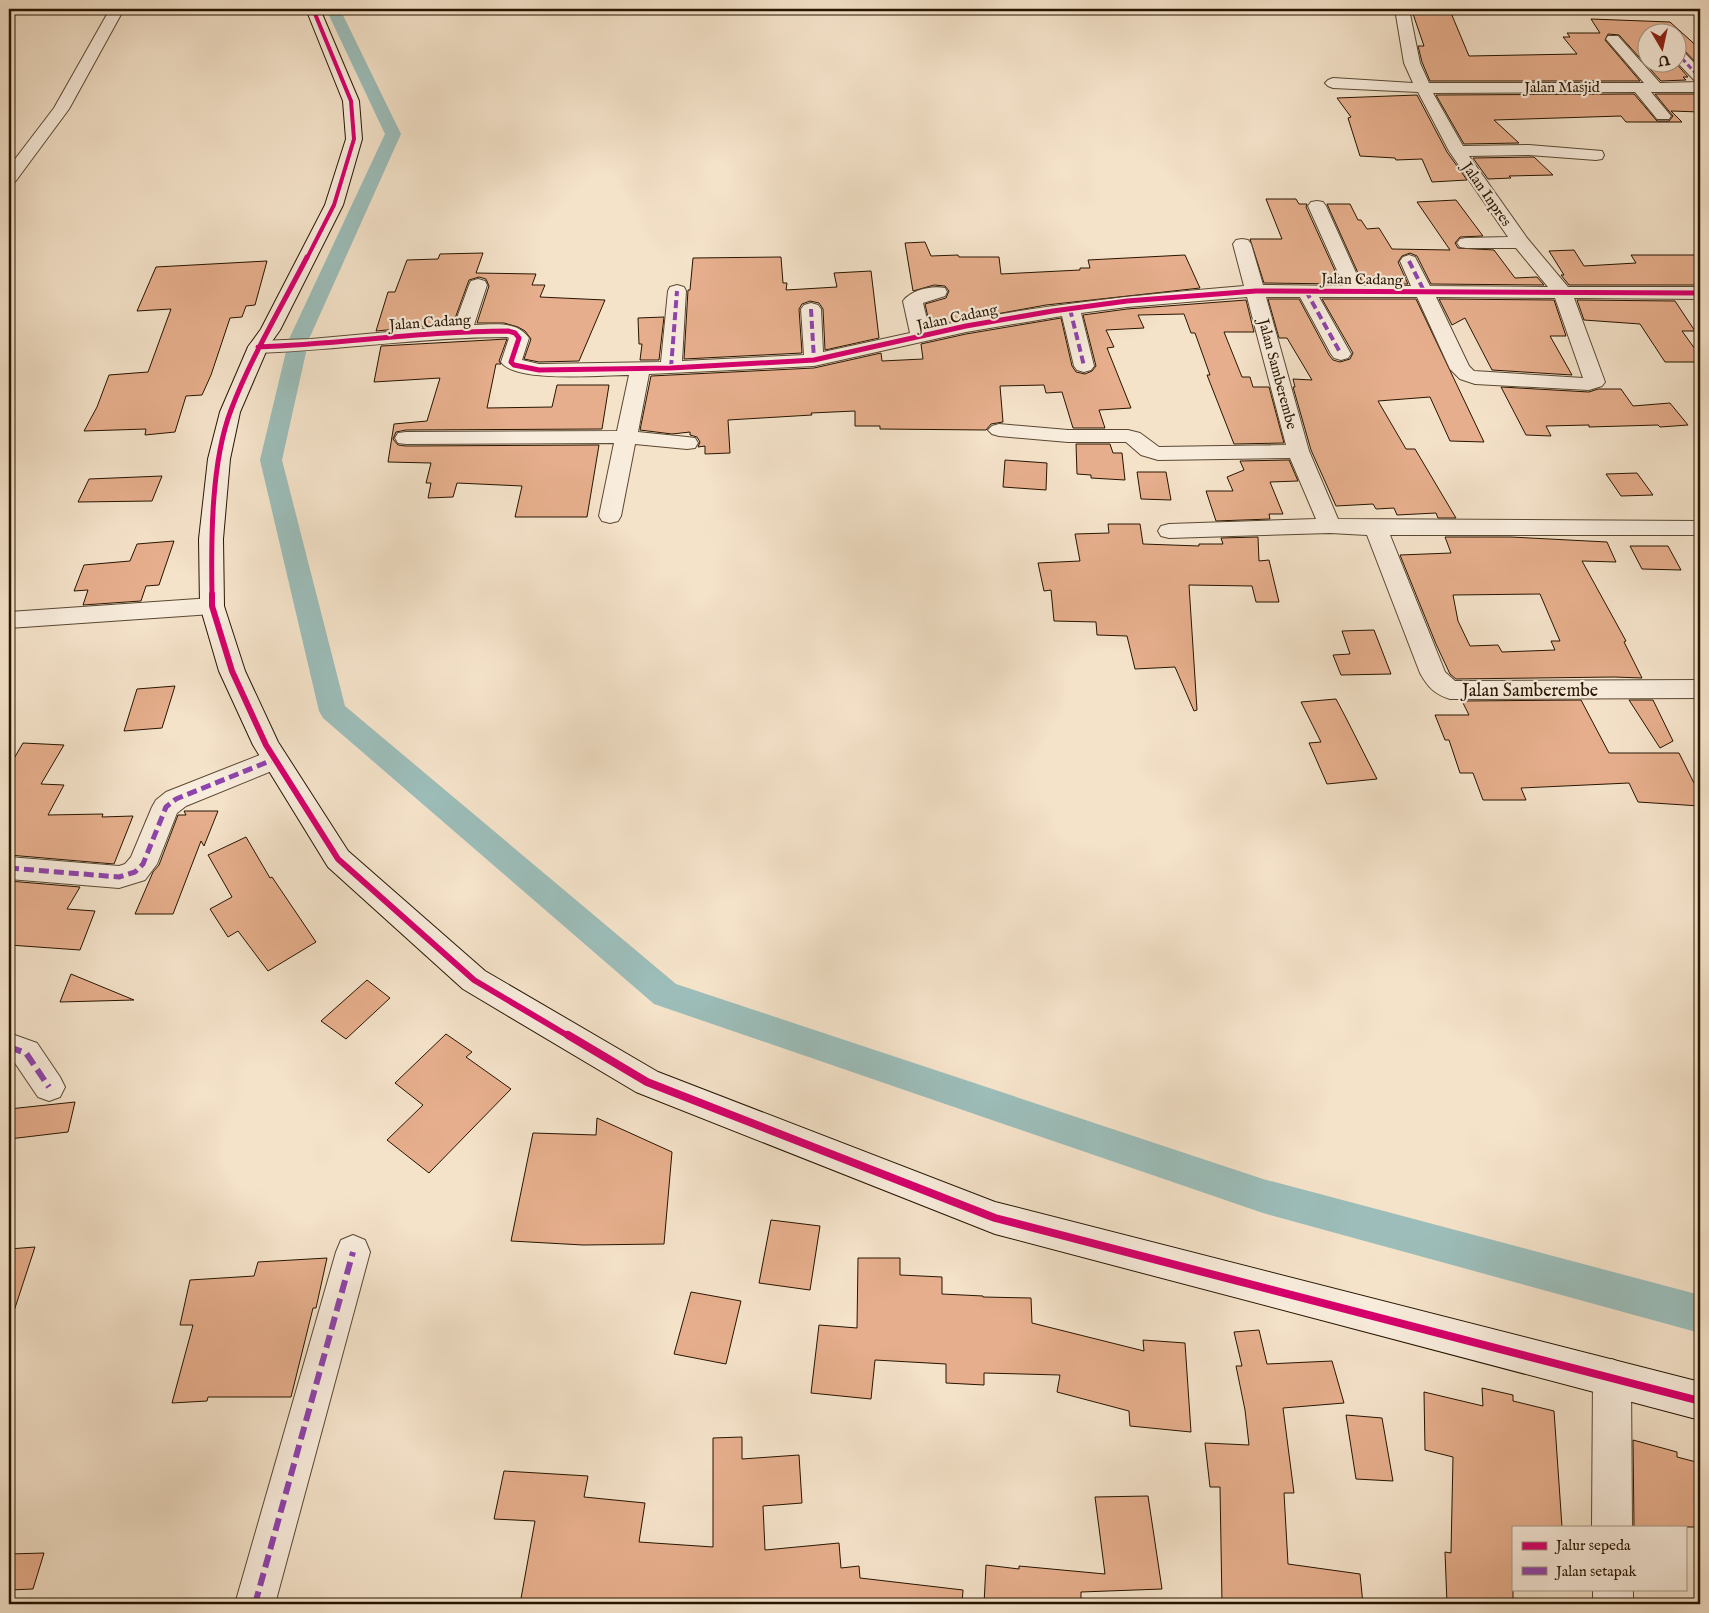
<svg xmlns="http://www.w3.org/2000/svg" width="1709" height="1613" viewBox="0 0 1709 1613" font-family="'IM FELL English',serif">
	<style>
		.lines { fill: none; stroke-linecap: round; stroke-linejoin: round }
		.canal { fill: #9cbdb9; fill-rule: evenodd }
		.building { fill: #e6ae8c; stroke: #271500; fill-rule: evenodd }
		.street-casing { stroke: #5a4832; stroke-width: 2 }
		.secondary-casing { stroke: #271500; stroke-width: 2 }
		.street { fill: #f8ecdc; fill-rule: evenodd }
		.secondary { fill: #f8ecdc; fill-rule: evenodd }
		.quiet-far3 { stroke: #8e44ad; stroke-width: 3; stroke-dasharray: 5.5 3; stroke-linecap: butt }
		.quiet-far2 { stroke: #8e44ad; stroke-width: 4; stroke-dasharray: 8 4; stroke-linecap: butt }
		.quiet-far1 { stroke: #8e44ad; stroke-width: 5; stroke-dasharray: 10 5; stroke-linecap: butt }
		.quiet { stroke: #8e44ad; stroke-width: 6; stroke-dasharray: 13 6; stroke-linecap: butt }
		.cycleway-far3-casing { stroke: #f8ecdc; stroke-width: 5.5 }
		.cycleway-far2-casing { stroke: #f8ecdc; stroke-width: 8 }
		.cycleway-far1-casing { stroke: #f8ecdc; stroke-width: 9 }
		.cycleway-casing { stroke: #f8ecdc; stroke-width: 11 }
		.cycleway-far3 { stroke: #d6006c; stroke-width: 4 }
		.cycleway-far2 { stroke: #d6006c; stroke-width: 5 }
		.cycleway-far1 { stroke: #d6006c; stroke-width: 6 }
		.cycleway { stroke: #d6006c; stroke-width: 8 }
		.labels { text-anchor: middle; stroke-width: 4.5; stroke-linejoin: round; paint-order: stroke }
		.far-street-label { font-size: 15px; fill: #271500; stroke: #f8ecdc }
		.street-label { font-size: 18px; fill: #271500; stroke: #f8ecdc }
	</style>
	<rect width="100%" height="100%" fill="#f4e2c9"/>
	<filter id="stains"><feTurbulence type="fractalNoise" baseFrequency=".004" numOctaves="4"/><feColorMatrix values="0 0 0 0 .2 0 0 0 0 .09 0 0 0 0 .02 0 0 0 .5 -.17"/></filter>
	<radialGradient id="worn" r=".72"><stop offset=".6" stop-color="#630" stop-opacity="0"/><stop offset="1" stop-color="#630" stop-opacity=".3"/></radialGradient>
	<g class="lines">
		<path class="canal" d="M326 9H340L401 134 309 339 282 460 345 706 676 984 1263 1179 1700 1295V1333L1263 1213 654 1004 323 718 319 711 260 460 289 339 385 134Z"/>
	</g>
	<path class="building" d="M1412 11 1451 13 1469 56 1577 54 1563 37H1570L1567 33H1600L1591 19 1670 22 1700 49V67L1682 48 1676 46V32H1646V62H1675L1688 77H1683L1686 80 1661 81 1619 35 1608 34 1605 40 1640 81H1430L1422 62 1418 46H1424Z
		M1634 94 1657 121H1669L1673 116 1655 94H1698L1700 96V112L1671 111 1682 122H1626L1621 116 1494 120 1519 143 1464 144 1436 95Z
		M1417 95 1447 152 1467 180 1432 182 1422 159 1396 160 1395 158 1360 156 1348 118 1351 117 1337 98Z
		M1534 157 1553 175 1509 176 1511 178 1488 179 1473 158Z
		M1266 199H1296L1299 204H1307L1306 207 1341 284 1264 283 1250 239H1282Z
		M1456 200 1483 236 1460 237 1455 243 1458 248 1494 250 1515 278 1537 277 1544 285 1431 284 1417 256 1410 253 1402 256 1398 262 1408 284H1363L1327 204H1350L1358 220H1361L1367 229 1379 228 1392 249 1450 250 1417 202Z
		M925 242 931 256 958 255 959 257H999L1001 274 1080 270V268H1090L1088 260 1185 255 1200 288 1046 305 930 326 925 304 946 298 949 291 945 286 934 285 913 291 905 243Z
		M1574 250 1584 266 1636 263 1631 255H1700V285H1569L1561 275H1564L1549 251Z
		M483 253 476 273 536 274 532 285H545L540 297 605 300 579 361 539 362 524 359 531 339 525 331 518 327 504 323H477L489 286 486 279 479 277 469 280 453 324 376 331 388 292H395L407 260 438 259 440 254Z
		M781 257 783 283H787L786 290 837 287 834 273 871 271 879 338 825 350 823 309 819 303 810 301 802 304 799 309 802 353 684 359 688 290H690L693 258Z
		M267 261 255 305 246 306 242 317 230 318 211 375 202 395 186 396 175 432 145 435 146 429 84 431 97 407 109 375 148 372 171 309 137 311 156 267Z
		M1268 299H1299L1329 355 1333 360 1340 362 1350 359 1353 353 1322 299H1416L1484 442 1450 441 1430 397 1378 401 1406 449H1415L1456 518H1438L1436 513 1397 515 1394 508 1376 509 1373 504 1336 506 1311 450 1293 387H1295L1293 379 1312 380 1287 338H1279Z
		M1439 299 1554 300 1566 336H1550L1572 375 1492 370 1465 318 1452 325Z
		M1246 300 1254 332H1224L1242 377H1250L1253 387H1269L1284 443 1234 444 1207 375H1210L1195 333H1191L1184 314 1138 315 1144 328 1106 330 1114 347 1107 348 1131 408 1099 410 1105 428H1073L1062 392 1046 393 1044 385 1000 386 1003 422 991 424 986 430 880 429V426H855V411L811 413 812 415 728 420 730 453 705 454V446L698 447 700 442 697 437 690 435V432L672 434 640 430 651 376 814 368 881 353 882 361 923 359 921 344 966 334 1061 318 1072 366 1076 372 1085 374 1092 371 1096 366 1083 315 1127 309Z
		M1577 300 1675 301 1695 331H1682L1700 356V362H1665L1640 324 1584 320Z
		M664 317 659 360H640L642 344H639L638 318Z
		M507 339 499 361 501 364H496L487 408 552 407 557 385H609L602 429 406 430 396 432 393 439 398 445 406 446 599 445 587 517H515L522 486 457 483 453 497 428 498 431 483H426L431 463 388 462 394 424 427 421 440 378 374 382 381 346Z
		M1501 387 1589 392 1598 389H1621L1633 406 1670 403 1688 425 1660 427 1658 425 1589 427V425L1546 426 1551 436 1526 435Z
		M1076 444H1110L1113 453H1122L1125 480 1091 478V475L1077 474Z
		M1005 460 1047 463 1046 490 1003 487Z
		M1289 460 1298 481 1270 482 1283 514H1269L1270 519 1216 521 1206 491H1233L1227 477 1244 470 1240 461Z
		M1137 472H1166L1171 500 1141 499Z
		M1637 473 1653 495 1621 496 1606 474Z
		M162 476 152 501 78 502 89 479Z
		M1108 524H1140L1143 544 1199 546V544H1223L1221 538 1258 537 1259 561 1269 560 1279 602H1256L1252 586 1189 585 1197 710 1194 711 1175 667 1135 669 1127 636 1097 635 1096 622 1054 621 1051 590 1044 591 1038 563 1080 561 1075 534 1109 533Z
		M1445 537H1511L1607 542 1616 562 1582 561 1626 641 1624 642 1642 678 1614 677 1456 679 1450 674 1436 644 1400 555 1451 553ZM1540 594 1560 641H1551L1555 650 1502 652 1498 645 1470 646 1458 621 1453 595Z
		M174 541 159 585 146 586 141 601 83 605 88 590 74 591 84 565 130 561 137 544Z
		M1630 546H1668L1681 570 1642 569Z
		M1374 630 1391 674 1341 675 1333 655 1350 654 1342 631Z
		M175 686 162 728 124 731 137 689Z
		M1336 699 1345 716 1377 779 1327 784 1309 743 1321 742 1301 702Z
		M1581 700 1609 753H1679L1694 783H1700V806L1638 802 1629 783 1521 788 1526 800H1483L1473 773H1460L1449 740H1445L1435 715H1469L1462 701Z
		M1629 700H1653L1673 741 1660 748Z
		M23 743 64 745 41 784 64 785 48 815 103 814 102 817 133 816 114 864 9 855V767Z
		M184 811H218L204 846 201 841 173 914H135L153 872 159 865 178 815H186Z
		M246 837 270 878 272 877 316 942 268 971 238 931 228 937 210 909 232 897 208 855Z
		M9 881 80 887 67 909 95 911 80 950 9 945Z
		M71 974 134 1000 60 1002Z
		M367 980 390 998 346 1039 321 1021Z
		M446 1034 472 1052 466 1057 511 1089 429 1173 387 1140 423 1105 395 1083Z
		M75 1102 68 1132 9 1139V1109Z
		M597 1118 672 1152 664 1244 583 1245 511 1241 533 1133 596 1135Z
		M771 1220 820 1226 810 1290 759 1283Z
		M35 1247 13 1314 9 1313V1249Z
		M327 1258 316 1308H313L291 1397H208L207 1401 172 1403 193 1325H180L190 1280 254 1276 258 1262Z
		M858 1258H900V1275L942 1277V1294L983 1296V1297L1031 1298 1032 1323 1144 1351 1143 1340 1185 1343 1191 1432 1130 1426 1129 1411 1057 1392 1060 1375 984 1373V1385L946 1383V1364L875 1360 871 1399 811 1393 819 1325 857 1328Z
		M691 1292 741 1301 726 1364 674 1354Z
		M1259 1330 1267 1364 1332 1361 1344 1403 1283 1408 1294 1493H1284L1288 1564 1360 1574 1363 1604H1222L1220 1487H1210L1205 1443 1249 1445 1245 1410 1236 1366H1242L1234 1332Z
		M1482 1388 1513 1395V1401L1554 1411 1562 1527H1513V1604H1447L1445 1552 1451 1553 1453 1457 1425 1450 1424 1392 1483 1406Z
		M1346 1415 1382 1418 1393 1481 1356 1479Z
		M742 1437V1459L799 1455 802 1503 763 1506 765 1550 839 1543 841 1568 859 1566 860 1578 963 1590 962 1604H520L535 1521 494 1519 504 1471 588 1476 584 1497 645 1503 639 1542 713 1547V1438Z
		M1633 1440 1677 1452V1457L1700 1463V1527H1634Z
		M1148 1496 1162 1589 1081 1592V1604H984L986 1565 1019 1569V1566L1105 1574 1095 1497Z
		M44 1553 33 1589 9 1590V1554Z"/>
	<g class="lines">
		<defs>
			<path id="street" d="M110 9H124L69 109 15 182 9 183V167L54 108Z
				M1395 9H1409L1420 63 1429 83H1644L1606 39 1608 36H1618L1660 83 1699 82 1695 81 1676 61V48L1681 49 1700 69V92H1651L1671 116 1669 119H1657L1635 92 1433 93 1463 146 1529 145 1602 151 1604 155 1602 159 1596 160 1529 155 1469 156 1527 238 1568 287H1700V299L1574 298 1605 382 1602 386 1589 390 1475 384 1460 379 1450 369 1417 297H1319L1351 354 1348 358 1341 360 1334 358 1331 354 1300 297H1266L1309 451 1338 519 1700 521V535H1390L1445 672 1455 681 1700 680V698L1450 699C1434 694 1428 687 1420 673L1367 535 1330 533 1169 538 1161 536 1158 531 1161 526 1169 524 1316 519 1290 458 1158 460 1141 455 1126 442H1068L999 436 992 434 988 430 992 426 999 424 1068 430H1128L1140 433 1159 447 1286 445 1247 297 1127 307 1081 313 1094 366 1091 370 1084 372 1077 370 1074 366 1062 316 966 332 814 366 649 374 638 432 687 437 695 438 698 443 695 448 687 449 635 444 621 516 618 521 610 523 602 521 599 516 614 443 406 444 398 443 395 438 398 433 406 432 617 431 629 375C602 375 515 383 501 362L509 338 507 337C424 337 341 350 258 353L251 351 248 347 251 343 258 341 311 339 454 326 469 285 471 281 478 279 485 281 487 285 474 325C494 325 516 320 529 338L522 360 539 364 661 362 668 291 670 287 677 285 684 287 686 291 682 361 804 355 801 309 804 305 811 303 818 305 821 309 823 352 910 333 903 301C911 290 932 285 945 288L947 292 945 296 923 303 929 328C1034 305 1137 295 1244 286L1233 244 1236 240 1242 239 1248 240 1251 244 1263 285 1344 286 1308 206 1311 202 1317 201 1323 202 1326 206 1362 286H1411L1400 261 1403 257 1409 255 1415 257 1430 286 1548 287 1516 248H1466L1460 247 1457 243 1460 239 1466 238 1508 237 1449 151 1418 92 1333 88 1328 86 1325 83 1328 80 1333 78 1413 83 1404 63ZM1436 297 1555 298 1583 378 1474 371 1469 366Z
				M212 598 221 600 224 606 221 612 212 614 9 628V612Z
				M275 749 284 752 288 759 284 766 186 806 177 813 157 864 145 880 119 888 9 879V857L119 866 125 864 131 857 152 807 156 800 166 792Z
				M9 1033 37 1043 60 1077 65 1087 60 1097 49 1101 38 1097 15 1063 9 1061Z
				M353 1235 365 1240 370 1252 275 1604H235L336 1252 341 1240Z
				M1612 1359 1625 1365 1631 1378 1632 1527H1592L1593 1378 1599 1365Z
				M1593 1589H1633V1604H1593Z"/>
			<path id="secondary" d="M306 9H320L359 101 362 139 343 205 280 330 268 347 240 412 230 459 223 539 224 606 245 671 278 742 348 851 485 971 658 1072 995 1202 1700 1382V1420L995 1234 636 1092 463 989 328 867 253 745 219 671 200 606 199 539 208 459 220 412 248 347 261 329 325 205 346 139 343 101Z"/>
		</defs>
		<use href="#street" class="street-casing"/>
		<use href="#secondary" class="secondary-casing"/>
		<use href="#street" class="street"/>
		<use href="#secondary" class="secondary"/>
		<path class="quiet-far3" d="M1676 52 1700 78"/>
		<path class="quiet-far2" d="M1409 261 1425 293
			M1306 291 1341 354
			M811 309 814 360
			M1070 309 1084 366
			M671 368 677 291"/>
		<path class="quiet-far1" d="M9 868 119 877 135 872 143 864 166 807 176 799 275 759"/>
		<path class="quiet" d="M9 1047 26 1053 49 1087
			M255 1604 353 1252"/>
		<defs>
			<path id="cycleway-far3" d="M307 258 334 205 354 139 351 101 313 9"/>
			<path id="cycleway-far2" d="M258 347C342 344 424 331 508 331L515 333 519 338 511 362 514 365 539 370 671 368 814 360 966 326 1053 311 1127 301 1256 291 1700 293
				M212 595C211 540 211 462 231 410 251 357 281 308 307 257"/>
			<path id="cycleway-far1" d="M212 594V606L232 671 266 745 338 859 474 980 570 1037"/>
			<path id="cycleway" d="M568 1035 647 1082 995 1218 1700 1401"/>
		</defs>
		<use href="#cycleway-far3" class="cycleway-far3-casing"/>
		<use href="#cycleway-far2" class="cycleway-far2-casing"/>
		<use href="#cycleway-far1" class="cycleway-far1-casing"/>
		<use href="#cycleway" class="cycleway-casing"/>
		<use href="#cycleway-far3" class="cycleway-far3"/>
		<use href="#cycleway-far2" class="cycleway-far2"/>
		<use href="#cycleway-far1" class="cycleway-far1"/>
		<use href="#cycleway" class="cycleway"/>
	</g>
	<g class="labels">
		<g class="far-street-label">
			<text x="1562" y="92">Jalan Masjid</text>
			<text transform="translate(1487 194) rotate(55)" y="5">Jalan Inpres</text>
			<text transform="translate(1362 279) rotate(1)" y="5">Jalan Cadang</text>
			<text transform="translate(957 317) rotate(-12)" y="5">Jalan Cadang</text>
			<text transform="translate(430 322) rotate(-4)" y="5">Jalan Cadang</text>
			<text transform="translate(1278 374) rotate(75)" y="5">Jalan Samberembe</text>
		</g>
		<g class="street-label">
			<text x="1530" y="696">Jalan Samberembe</text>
		</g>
	</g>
	<rect width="1709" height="1613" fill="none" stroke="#f4e2c9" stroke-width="30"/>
	<rect x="10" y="10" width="1689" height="1593" fill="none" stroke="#271500" stroke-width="2.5"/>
	<rect x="15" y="15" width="1679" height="1583" fill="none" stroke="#271500"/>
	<rect x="1512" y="1526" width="175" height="65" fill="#f8ecdc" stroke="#a49684"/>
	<rect x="1522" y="1542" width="25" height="8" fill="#d6006c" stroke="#a49684"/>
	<text x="1556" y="1550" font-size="15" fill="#271500">Jalur sepeda</text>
	<rect x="1522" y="1567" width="25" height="8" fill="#8e44ad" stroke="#a49684"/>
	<text x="1556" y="1576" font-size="15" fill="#271500">Jalan setapak</text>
	<g transform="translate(1662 48) rotate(171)"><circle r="24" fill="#f8ecdc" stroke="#a49684"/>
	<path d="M0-4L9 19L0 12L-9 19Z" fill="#8f2418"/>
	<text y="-8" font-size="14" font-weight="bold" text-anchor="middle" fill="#271500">U</text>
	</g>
	<rect width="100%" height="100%" filter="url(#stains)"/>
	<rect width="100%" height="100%" fill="url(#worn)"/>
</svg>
